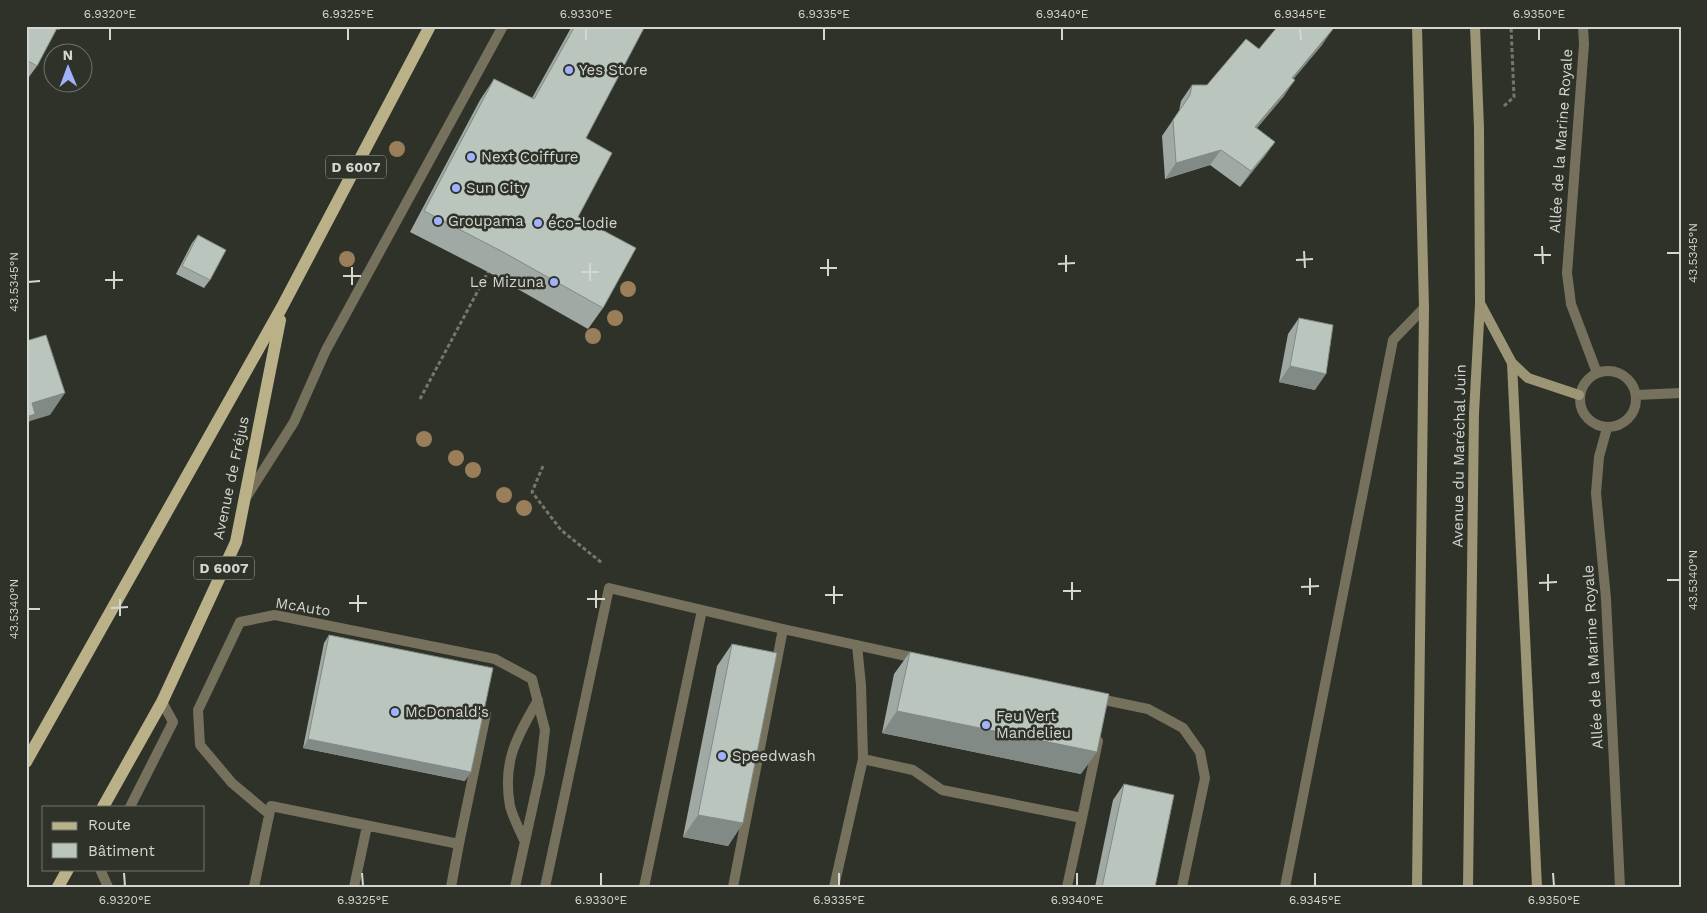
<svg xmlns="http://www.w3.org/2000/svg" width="1707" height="913" viewBox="0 0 1707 913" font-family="'Work Sans',sans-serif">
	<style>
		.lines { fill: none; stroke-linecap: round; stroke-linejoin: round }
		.path { stroke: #74776f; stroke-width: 3; stroke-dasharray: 4 2.5; stroke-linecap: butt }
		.service { stroke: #76715d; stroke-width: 10 }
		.minor { stroke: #76715d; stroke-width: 10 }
		.secondary { stroke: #9c9576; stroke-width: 10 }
		.primary { stroke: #bab188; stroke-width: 12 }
		.tree { fill: #9a7e5a }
		.wall { fill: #a0a9a3 }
		.shaded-wall { fill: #828a85 }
		.building { fill: #bac5be; stroke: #828a85 }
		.ticks { fill: none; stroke: #d4d6d1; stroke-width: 2 }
		.poi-dot { fill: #a1b2fd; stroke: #2e3229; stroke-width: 2 }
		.labels { text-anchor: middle; stroke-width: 5; stroke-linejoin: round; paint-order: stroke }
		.shield { fill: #2e3229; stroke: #a2a59f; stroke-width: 1 }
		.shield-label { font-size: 14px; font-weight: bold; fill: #d4d6d1 }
		.poi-label { font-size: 15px; fill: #d4d6d1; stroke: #2e3229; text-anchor: start }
		.street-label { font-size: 15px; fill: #d4d6d1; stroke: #2e3229 }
		.neatline { fill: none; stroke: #d4d6d1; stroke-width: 2 }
		.ticks-label { font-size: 12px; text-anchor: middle; fill: #d4d6d1 }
	</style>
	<rect width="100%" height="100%" fill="#2e3229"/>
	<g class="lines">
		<path class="path" d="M1504 106 1514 97 1511 26
			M420 399 488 272
			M543 466 532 492 561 530 602 563"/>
		<path class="service" d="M247 496 294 422 326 350 503 26
			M1095 698 1148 709 1183 728 1200 752 1205 778 1182 887
			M863 759 913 770 942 790 1082 818 1067 887
			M130 807 173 722 162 702
			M269 814 232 783 200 745 198 710 240 622 275 615 495 659 532 679 545 730 540 773 515 887
			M1082 818 1098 741
			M525 842C520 831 513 818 510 806 502 761 517 737 538 700
			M459 844 486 714
			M100 869 108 887
			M254 887 271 806 459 844 451 887
			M354 887 367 826
			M545 887 609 588 783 629 920 659
			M644 887 702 610
			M733 887 783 629
			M834 887 863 759 861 685 857 645"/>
		<path class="minor" d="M1583 26 1584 44 1567 273 1571 304 1597 373
			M1580 399a28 28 0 1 1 56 0a28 28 0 1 1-56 0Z
			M1636 395 1681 393
			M1607 428 1599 457 1596 493 1606 599 1620 887
			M1285 887 1393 340 1424 308"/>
		<path class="secondary" d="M1481 305 1512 363 1528 378 1579 395
			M1512 363 1537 887
			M1417 887 1424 308 1417 26
			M1468 887 1474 413 1480 304 1479 128 1475 26"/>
		<path class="primary" d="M26 762 282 307 430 26
			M103 807 162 702 236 542 280 320
			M58 887 68 869"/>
	</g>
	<g class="tree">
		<circle cx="397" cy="149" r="8"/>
		<circle cx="347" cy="259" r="8"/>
		<circle cx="628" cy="289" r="8"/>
		<circle cx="615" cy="318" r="8"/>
		<circle cx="593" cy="336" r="8"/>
		<circle cx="424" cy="439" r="8"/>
		<circle cx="456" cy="458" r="8"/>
		<circle cx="473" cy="470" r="8"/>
		<circle cx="504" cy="495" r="8"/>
		<circle cx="524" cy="508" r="8"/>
	</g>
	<path class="wall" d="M26 26H62L59 30 57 29 37 66 26 81Z
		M572 26H645L586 138 578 217 603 308 588 329 488 272 410 232 480 100 494 79 532 98Z
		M1322 45 1293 79 1284 96 1257 128 1275 142 1264 157 1240 187 1210 165 1165 179 1162 136 1179 111 1181 101 1192 85H1207L1259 49Z
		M198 235 210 280 204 288 176 274 192 243Z
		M1299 318 1315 390 1279 382 1288 334Z
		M329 635 465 781 303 748 324 643Z
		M732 644 743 823 728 846 683 837 717 666Z
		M910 652 1081 774 882 733 894 674Z
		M1124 784 1155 887H1095L1113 800Z"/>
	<path class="shaded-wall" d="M1333 29 1322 45 1281 94 1292 78Z
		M1295 80 1284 96 1244 143 1255 127Z
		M1275 142 1264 157 1240 187 1251 171Z
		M1221 150 1210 165 1165 179 1176 163Z
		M1290 366 1326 374 1315 390 1279 382Z
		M65 393 50 415 30 421 26 427V411L32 403Z
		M897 711 1097 752 1081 774 882 733Z
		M308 739 471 772 465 781 303 748Z
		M698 815 743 823 728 846 683 837Z"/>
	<path class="building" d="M26 26H58L37 66 26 60Z
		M575 26H645L586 138 612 153 578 217 636 248 603 308 503 252 424 211 494 79 534 99Z
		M1278 26H1329L1333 29 1292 78 1295 80 1255 127 1275 142 1251 171 1221 150 1176 163 1173 120 1190 95 1192 85H1207L1246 39 1259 49Z
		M198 235 226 250 210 280 182 266Z
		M1299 318 1333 325 1326 374 1290 366Z
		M46 335 65 393 32 403 35 414 26 417V341Z
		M329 635 493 668 471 772 308 739Z
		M732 644 777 653 743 823 698 815Z
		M910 652 1109 694 1097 752 897 711Z
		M1124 784 1174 795 1155 887H1102Z"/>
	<path class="ticks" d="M110 28V40M348 28V40M586 28V40M824 28V40M1062 28V40M1300 28 1301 40M1539 28V40M1542 246 1543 264M1304 251 1305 268M1667 253H1680M1066 255V272M1534 255H1551M828 259V276M1296 260 1313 259M590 263V281M1058 264 1075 263M352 267V285M820 268H837M114 271V289M581 272H599M343 276H361M105 280H123M28 282 40 281M1548 574V591M1310 578V595M1667 580H1680M1072 582V600M1539 583 1557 582M834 586V604M1301 587 1319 586M596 590V608M1063 591H1081M358 595V612M825 595H843M120 599V616M587 599H605M349 603H367M111 608 128 607M28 609H40M124 873 125 886M362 873 363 886M601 873V886M839 873V886M1077 873V886M1315 873V886M1553 873 1554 886"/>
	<g class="poi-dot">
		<circle cx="569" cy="70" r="5"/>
		<circle cx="471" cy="157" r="5"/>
		<circle cx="456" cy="188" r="5"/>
		<circle cx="438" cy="221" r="5"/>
		<circle cx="538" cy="223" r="5"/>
		<circle cx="554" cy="282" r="5"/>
		<circle cx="395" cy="712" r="5"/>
		<circle cx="986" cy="725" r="5"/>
		<circle cx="722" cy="756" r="5"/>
	</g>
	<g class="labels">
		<g class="shield">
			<rect x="326" y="155.5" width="60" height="23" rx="4"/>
			<rect x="194" y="556.5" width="60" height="23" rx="4"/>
		</g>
		<g class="shield-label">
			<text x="356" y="172">D 6007</text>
			<text x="224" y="573">D 6007</text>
		</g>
		<g class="poi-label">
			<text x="579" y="75">Yes Store</text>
			<text x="481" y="162">Next Coiffure</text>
			<text x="466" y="193">Sun City</text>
			<text x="448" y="226">Groupama</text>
			<text x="548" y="228">éco-lodie</text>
			<text x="544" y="287" text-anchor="end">Le Mizuna</text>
			<text x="405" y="717">McDonald's</text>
			<text x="996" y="721">Feu Vert<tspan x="996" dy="17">Mandelieu</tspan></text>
			<text x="732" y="761">Speedwash</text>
		</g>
		<g class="street-label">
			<text transform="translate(1561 141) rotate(-86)" y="5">Allée de la Marine Royale</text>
			<text transform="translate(1459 456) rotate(-89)" y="5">Avenue du Maréchal Juin</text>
			<text transform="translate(231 478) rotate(-78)" y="5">Avenue de Fréjus</text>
			<text transform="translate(303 607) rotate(9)" y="5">McAuto</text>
			<text transform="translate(1593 657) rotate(-93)" y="5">Allée de la Marine Royale</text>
		</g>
	</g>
	<rect width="1707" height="913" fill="none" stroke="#2e3229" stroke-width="55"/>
	<rect x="42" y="806" width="162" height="65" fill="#2e3229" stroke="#70746c"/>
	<rect x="52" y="822" width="25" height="8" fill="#bab188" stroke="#70746c"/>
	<text x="88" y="830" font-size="15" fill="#d4d6d1">Route</text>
	<rect x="52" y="843" width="25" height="15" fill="#bac5be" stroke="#70746c"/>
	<text x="88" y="856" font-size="15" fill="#d4d6d1">Bâtiment</text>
	<g transform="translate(68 68) rotate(359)"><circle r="24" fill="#2e3229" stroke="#70746c"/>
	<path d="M0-4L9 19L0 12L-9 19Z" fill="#a1b2fd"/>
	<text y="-8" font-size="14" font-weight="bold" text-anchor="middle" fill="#d4d6d1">N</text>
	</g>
	<rect x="28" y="28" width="1652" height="858" class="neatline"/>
	<g class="ticks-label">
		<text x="110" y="18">6.9320°E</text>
		<text x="348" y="18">6.9325°E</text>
		<text x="586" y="18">6.9330°E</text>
		<text x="824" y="18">6.9335°E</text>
		<text x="1062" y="18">6.9340°E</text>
		<text x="1300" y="18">6.9345°E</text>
		<text x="1539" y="18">6.9350°E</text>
		<text transform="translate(1693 253) rotate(-90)" y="4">43.5345°N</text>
		<text transform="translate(14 282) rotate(-90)" y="4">43.5345°N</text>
		<text transform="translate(1693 580) rotate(-90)" y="4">43.5340°N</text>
		<text transform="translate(14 609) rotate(-90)" y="4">43.5340°N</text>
		<text x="125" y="904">6.9320°E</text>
		<text x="363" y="904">6.9325°E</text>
		<text x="601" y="904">6.9330°E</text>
		<text x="839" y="904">6.9335°E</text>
		<text x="1077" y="904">6.9340°E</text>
		<text x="1315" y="904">6.9345°E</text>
		<text x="1554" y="904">6.9350°E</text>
	</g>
</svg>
